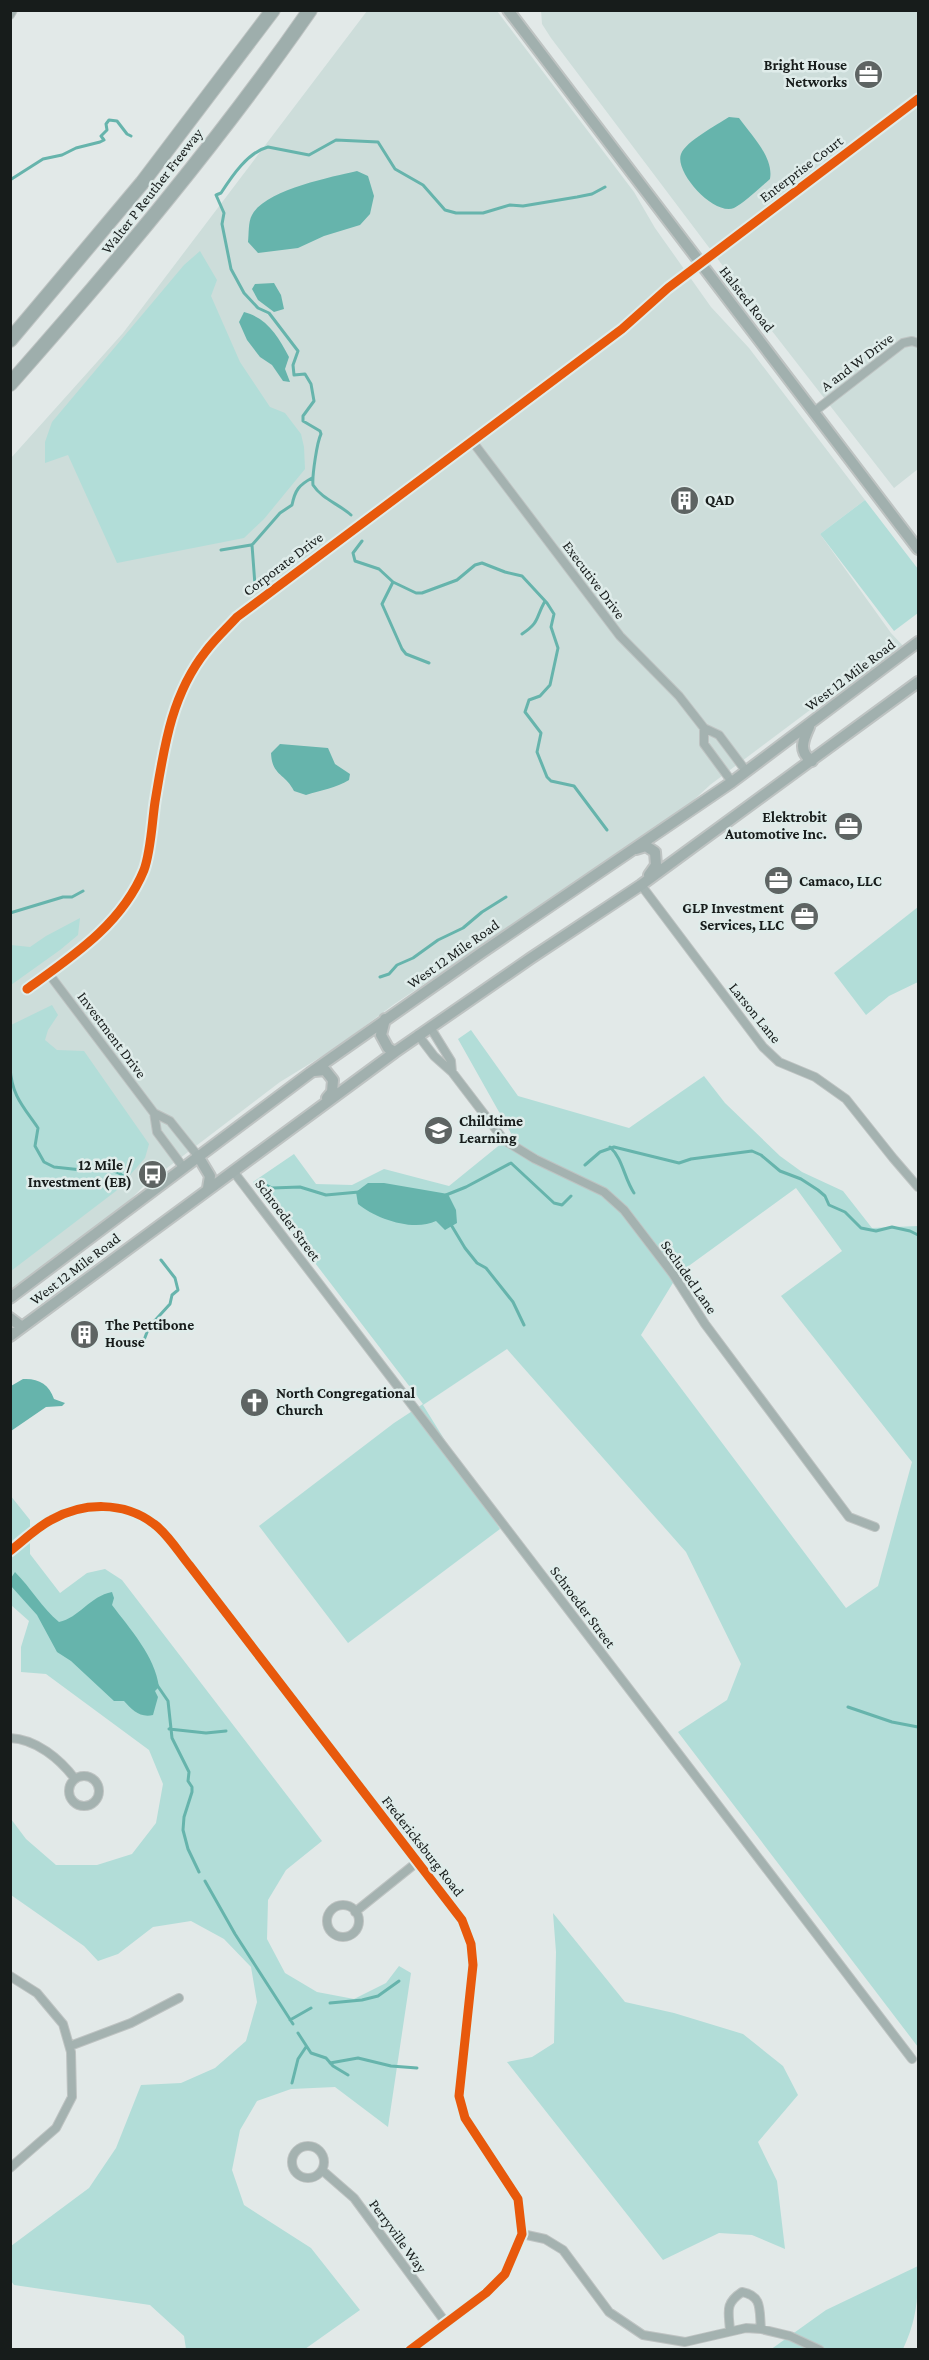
<svg xmlns="http://www.w3.org/2000/svg" width="929" height="2360" viewBox="0 0 929 2360" font-family="'Crimson Pro',serif">
	<style>
		.built { fill: #cdddda }
		.green { fill: #b2ddd8; fill-rule: evenodd }
		.water { fill: #66b4ac }
		.lines { fill: none; stroke-linecap: round; stroke-linejoin: round }
		.stream { stroke: #66b4ac; stroke-width: 3 }
		.street-casing { stroke: #bec3c2; stroke-width: 10 }
		.secondary-casing { stroke: #bec3c2; stroke-width: 14 }
		.highway-casing { stroke: #bec3c2; stroke-width: 16 }
		.street { stroke: #a4b2b0; stroke-width: 8 }
		.secondary { stroke: #a1b0ae; stroke-width: 10 }
		.highway { stroke: #9eaeac; stroke-width: 14 }
		.cycleway-casing { stroke: #dfecea; stroke-width: 13 }
		.cycleway { stroke: #e8590c; stroke-width: 9 }
		.labels { text-anchor: middle; stroke-width: 5; stroke-linejoin: round; paint-order: stroke }
		.poi-label { font-size: 15px; font-weight: bold; fill: #171c1b; stroke: #dfecea; text-anchor: start }
		.street-label { font-size: 15px; fill: #171c1b; stroke: #dfecea }
	</style>
	<rect width="100%" height="100%" fill="#e2e9e8"/>
	<path class="built" d="M541 10 918 11V469L894 488 772 331 551 38 542 24Z
		M367 11H497L634 192 655 228 711 307 749 348 865 500 820 534 891 633 905 648 858 682 818 704 710 785 684 809 393 1005 337 1047 280 1082 146 1184 123 1207 11 1291V458L123 333Z"/>
	<path class="green" d="M200 251 217 280 211 296 240 362 270 407 285 413 301 434 304 447 305 469 264 519 244 538 117 563 68 455 45 463V442L52 422 184 265Z
		M865 500 918 569V613L894 631 820 534Z
		M918 907V982L889 996 866 1015 834 973Z
		M80 918 78 935 60 950 11 985V945L30 947 46 936Z
		M52 1005 58 1015 48 1030 45 1040 57 1050 84 1051 149 1144 145 1158 116 1191 11 1271V1025Z
		M471 1030 518 1096 629 1128 704 1076 725 1103 780 1156 802 1172 843 1191 872 1228 918 1226V2047L678 1732 727 1700 741 1664 686 1552 507 1349 423 1405 500 1529 348 1643 259 1526 394 1423 423 1404 253 1182 294 1154 316 1184 352 1185 384 1169 449 1186 512 1135 458 1039ZM796 1188 842 1251 781 1296 912 1462 878 1586 846 1608 641 1335 679 1273Z
		M10 1495 30 1520V1554L60 1593 87 1573 105 1569 122 1580 322 1841 286 1870 268 1900 267 1939 285 1973 317 1992 354 1999 386 1983 399 1966 411 1973 388 2127 335 2087 291 2089 257 2101 240 2130 232 2170 244 2205 311 2248 360 2310 305 2349H186L184 2336 150 2305 14 2285 11 2281V2246L89 2188 116 2148 141 2085 181 2083 215 2068 246 2041 257 2002 251 1967 224 1939 191 1921 153 1927 118 1954 98 1961 84 1946 11 1895V1819L26 1839 56 1865H97L132 1854 156 1823 163 1784 149 1750 46 1674 21 1672V1647L29 1621 11 1605Z
		M553 1913 625 2002 674 2013 743 2034 783 2066 798 2095 758 2142 777 2181 785 2249 752 2235 719 2233 663 2260 507 2062 532 2057 554 2043 556 1952Z
		M918 2266C918 2299 917 2319 903 2349L770 2350 826 2310Z"/>
	<path class="water" d="M729 117 739 118C751 135 774 157 770 179 762 186 743 204 734 208 714 216 674 172 681 154 686 141 717 125 729 117Z
		M357 171 368 176 374 196 370 214 360 225 324 236 298 248 258 253 248 242C249 234 248 222 252 215 265 190 331 177 357 171Z
		M274 283 281 295 284 309 274 312 258 300 252 289 255 284Z
		M244 312C267 318 278 336 289 357L285 369 290 382 283 381 272 365 260 357 247 340 239 322Z
		M280 744 328 748 335 764 350 774 349 780C336 788 321 790 306 795L294 791C285 773 272 776 271 753Z
		M368 1183H384L448 1194 456 1210 457 1223 445 1230 436 1221C414 1232 376 1219 358 1204L356 1192Z
		M23 1379C38 1378 49 1384 54 1399L65 1403 62 1406 46 1407 11 1431V1386Z
		M15 1572C31 1588 42 1608 59 1622 79 1618 90 1596 112 1592L114 1598 112 1605C130 1629 155 1656 159 1687L155 1691 158 1697 153 1715C140 1718 132 1710 124 1701H114L71 1661 57 1652 37 1615 11 1586V1578Z"/>
	<g class="lines">
		<path class="stream" d="M10 180 43 159 62 155 76 148 100 142 104 140 101 136 107 130 106 124 109 120 117 121 127 134 131 136
			M351 515C339 504 322 499 313 485 312 476 317 442 321 434L320 431 303 421V416L314 401 311 384 305 374 294 375 293 365 298 351 269 313 258 308 244 293 231 269 222 224 224 213 216 195 221 193C232 176 248 152 268 147L309 155 336 140 378 142 395 169 423 185 445 210 456 213H483L510 205 523 206 577 197 592 194 605 187
			M362 541 353 553 355 561 379 569 393 582 416 593H422L457 580 475 565 482 563 505 572 522 576 547 603 554 614 551 627 558 648 550 685 540 696 529 700 525 712 541 733 537 752 547 777 551 781 574 786 607 830
			M221 550 251 545
			M393 582 382 604 402 649 406 654 429 663
			M255 585 252 545 280 513 292 505C295 490 299 485 312 478
			M522 634C540 622 535 619 545 601
			M10 913 63 897H72L83 891
			M380 977 389 974 397 965 413 958 438 940 463 928 482 912 506 897
			M10 1068C12 1096 23 1106 38 1128L35 1146 44 1162 54 1167 82 1170 102 1166 119 1173 127 1179
			M610 1147C623 1159 624 1178 634 1193
			M585 1165 600 1152 614 1147 679 1163 691 1159 752 1151 761 1155 780 1171 801 1179 818 1190 825 1196 829 1205 845 1212 861 1228 876 1231 892 1227 910 1231 918 1235
			M262 1183 272 1188 300 1187 326 1195 359 1192
			M446 1195 466 1187 511 1163 554 1203 562 1205 571 1196
			M450 1223 465 1248 477 1263 486 1268 513 1302 524 1325
			M139 1346 144 1340 149 1327 170 1304 172 1295 178 1290 175 1278 161 1260
			M157 1685 168 1701 172 1738 189 1772 188 1781 192 1787V1792L184 1817 183 1830 188 1849 199 1872
			M848 1707 892 1722 918 1727
			M169 1729 206 1733 226 1731
			M205 1881 235 1934 293 2024
			M330 2003 362 2000 378 1996 399 1981
			M290 2020 311 2008
			M298 2033 311 2053 326 2058 333 2066 348 2075
			M330 2063 358 2058 391 2066 417 2068
			M292 2083 298 2059 306 2047"/>
		<defs>
			<path id="street" d="M10 15 13 10
				M815 411 903 343 912 341 918 343
				M472 441 620 636 679 696 704 728 719 735 746 771
				M704 728V744L732 782
				M641 885 763 1047 779 1062 815 1077 846 1099 893 1158 918 1187
				M49 974 154 1113 170 1121 198 1156
				M27 989C73 956 122 924 144 870 151 851 152 822 155 802 164 748 171 695 206 651 215 639 226 629 237 617L622 329 668 288 918 99
				M430 1027 451 1061 452 1072
				M418 1035 434 1056 452 1072 504 1140 535 1159 604 1192 624 1210 673 1274 705 1324 849 1517 875 1527
				M154 1113 157 1132 183 1167
				M233 1171 912 2059
				M10 1551C23 1541 36 1528 51 1520 83 1502 124 1501 154 1524 168 1534 179 1553 190 1566L462 1920 471 1944 473 1965 459 2096 465 2118 518 2199 522 2234 505 2274 486 2293 410 2350
				M10 1738C36 1739 60 1759 75 1779
				M69 1791a15 15 0 1 1 30 0a15 15 0 1 1-30 0Z
				M327 1921a16 16 0 1 1 32 0a16 16 0 1 1-32 0Z
				M355 1912 416 1863
				M10 1976 37 1993 63 2024 71 2052 72 2097 56 2128 10 2168
				M70 2046 131 2023 179 1998
				M292 2162a16 16 0 1 1 32 0a16 16 0 1 1-32 0Z
				M323 2171 354 2198 446 2323
				M522 2234 545 2239 563 2250 609 2312 643 2335 685 2342 746 2328 761 2329 790 2336 820 2350
				M730 2331C729 2312 724 2304 742 2292 763 2296 759 2310 761 2329"/>
			<path id="secondary" d="M508 10 918 549
				M809 727C803 740 798 752 812 761
				M636 849 646 846 655 852 656 865 649 875
				M385 1019 381 1035 388 1048 395 1052
				M314 1071 325 1070 333 1080 332 1092 327 1098
				M198 1156 210 1176 208 1188
				M10 1298 310 1073 481 953 732 782 918 642
				M10 1318 22 1327
				M10 1336 395 1052 531 958 641 885 918 682"/>
			<path id="highway" d="M10 340 142 183 273 10
				M10 384C116 264 219 141 310 10"/>
		</defs>
		<use href="#street" class="street-casing"/>
		<use href="#secondary" class="secondary-casing"/>
		<use href="#highway" class="highway-casing"/>
		<use href="#street" class="street"/>
		<use href="#secondary" class="secondary"/>
		<use href="#highway" class="highway"/>
		<defs>
			<path id="cycleway" d="M27 989C73 956 122 924 144 870 151 851 152 822 155 802 164 748 171 695 206 651 215 639 226 629 237 617L622 329 668 288 918 99
				M10 1551C23 1541 36 1528 51 1520 83 1502 124 1501 154 1524 168 1534 179 1553 190 1566L462 1920 471 1944 473 1965 459 2096 465 2118 518 2199 522 2234 505 2274 486 2293 410 2350"/>
		</defs>
		<use href="#cycleway" class="cycleway-casing"/>
		<use href="#cycleway" class="cycleway"/>
	</g>
	<defs>
		<symbol id="office-disc" viewBox="-11 -11 22 22"><circle r="9.5" fill="#5e6463" stroke="#dfecea"/><path d="M-6-3h4V-5.5h4V-3h4V5H-6ZM-1-4.5V-3h2v-1.5ZM-6 0V1H6V0Z" fill="#fff"/></symbol>
		<symbol id="building-disc" viewBox="-11 -11 22 22"><circle r="9.5" fill="#5e6463" stroke="#dfecea"/><path d="M-4-6H4V6H1V3H-1V6H-4ZM-2.5-4.3h1.7v1.8h-1.7ZM.8-4.3h1.7v1.8H.8ZM-2.5-1h1.7V.8h-1.7ZM.8-1h1.7V.8H.8Z" fill="#fff"/></symbol>
		<symbol id="school-disc" viewBox="-11 -11 22 22"><circle r="9.5" fill="#5e6463" stroke="#dfecea"/><path d="M0-5L7-2L0 1L-7-2ZM-4 1L0 2.5L4 1V4Q0 6-4 4Z" fill="#fff"/></symbol>
		<symbol id="bus-disc" viewBox="-11 -11 22 22"><circle r="9.5" fill="#5e6463" stroke="#dfecea"/><path d="M-5-6H5V4H4V6H2V4H-2V6H-4V4H-5ZM-3.5-4V0h7V-4ZM-3.5 1.2v1.5H-2V1.2ZM2 1.2v1.5H3.5V1.2Z" fill="#fff"/></symbol>
		<symbol id="church-disc" viewBox="-11 -11 22 22"><circle r="9.5" fill="#5e6463" stroke="#dfecea"/><path d="M-1.2-6h2.4v3.5h3.3v2.4h-3.3V6h-2.4V-.1h-3.3v-2.4h3.3Z" fill="#fff"/></symbol>
	</defs>
	<g fill-rule="evenodd">
		<use href="#office-disc" x="852" y="58" width="33" height="33"/>
		<use href="#building-disc" x="668" y="484" width="33" height="33"/>
		<use href="#office-disc" x="832" y="810" width="33" height="33"/>
		<use href="#office-disc" x="762" y="864" width="33" height="33"/>
		<use href="#office-disc" x="788" y="900" width="33" height="33"/>
		<use href="#school-disc" x="422" y="1114" width="33" height="33"/>
		<use href="#bus-disc" x="136" y="1158" width="33" height="33"/>
		<use href="#building-disc" x="68" y="1318" width="33" height="33"/>
		<use href="#church-disc" x="238" y="1386" width="33" height="33"/>
	</g>
	<g class="labels">
		<g class="poi-label">
			<text x="847" y="70" text-anchor="end">Bright House<tspan x="847" dy="17">Networks</tspan></text>
			<text x="705" y="505">QAD</text>
			<text x="827" y="822" text-anchor="end">Elektrobit<tspan x="827" dy="17">Automotive Inc.</tspan></text>
			<text x="799" y="886">Camaco, LLC</text>
			<text x="784" y="913" text-anchor="end">GLP Investment<tspan x="784" dy="17">Services, LLC</tspan></text>
			<text x="459" y="1126">Childtime<tspan x="459" dy="17">Learning</tspan></text>
			<text x="132" y="1170" text-anchor="end">12 Mile /<tspan x="132" dy="17">Investment (EB)</tspan></text>
			<text x="105" y="1330">The Pettibone<tspan x="105" dy="17">House</tspan></text>
			<text x="276" y="1398">North Congregational<tspan x="276" dy="17">Church</tspan></text>
		</g>
		<g class="street-label">
			<text transform="translate(801 169) rotate(-37)" y="5">Enterprise Court</text>
			<text transform="translate(152 191) rotate(-52)" y="5">Walter P Reuther Freeway</text>
			<text transform="translate(747 299) rotate(52)" y="5">Halsted Road</text>
			<text transform="translate(857 362) rotate(-37)" y="5">A and W Drive</text>
			<text transform="translate(283 564) rotate(-37)" y="5">Corporate Drive</text>
			<text transform="translate(594 580) rotate(53)" y="5">Executive Drive</text>
			<text transform="translate(850 675) rotate(-37)" y="5">West 12 Mile Road</text>
			<text transform="translate(453 954) rotate(-35)" y="5">West 12 Mile Road</text>
			<text transform="translate(755 1013) rotate(51)" y="5">Larson Lane</text>
			<text transform="translate(112 1035) rotate(53)" y="5">Investment Drive</text>
			<text transform="translate(288 1220) rotate(53)" y="5">Schroeder Street</text>
			<text transform="translate(75 1269) rotate(-37)" y="5">West 12 Mile Road</text>
			<text transform="translate(689 1277) rotate(55)" y="5">Secluded Lane</text>
			<text transform="translate(583 1607) rotate(53)" y="5">Schroeder Street</text>
			<text transform="translate(423 1846) rotate(52)" y="5">Fredericksburg Road</text>
			<text transform="translate(398 2236) rotate(54)" y="5">Perryville Way</text>
		</g>
	</g>
	<rect width="929" height="2360" fill="none" stroke="#171c1b" stroke-width="24"/>
</svg>
